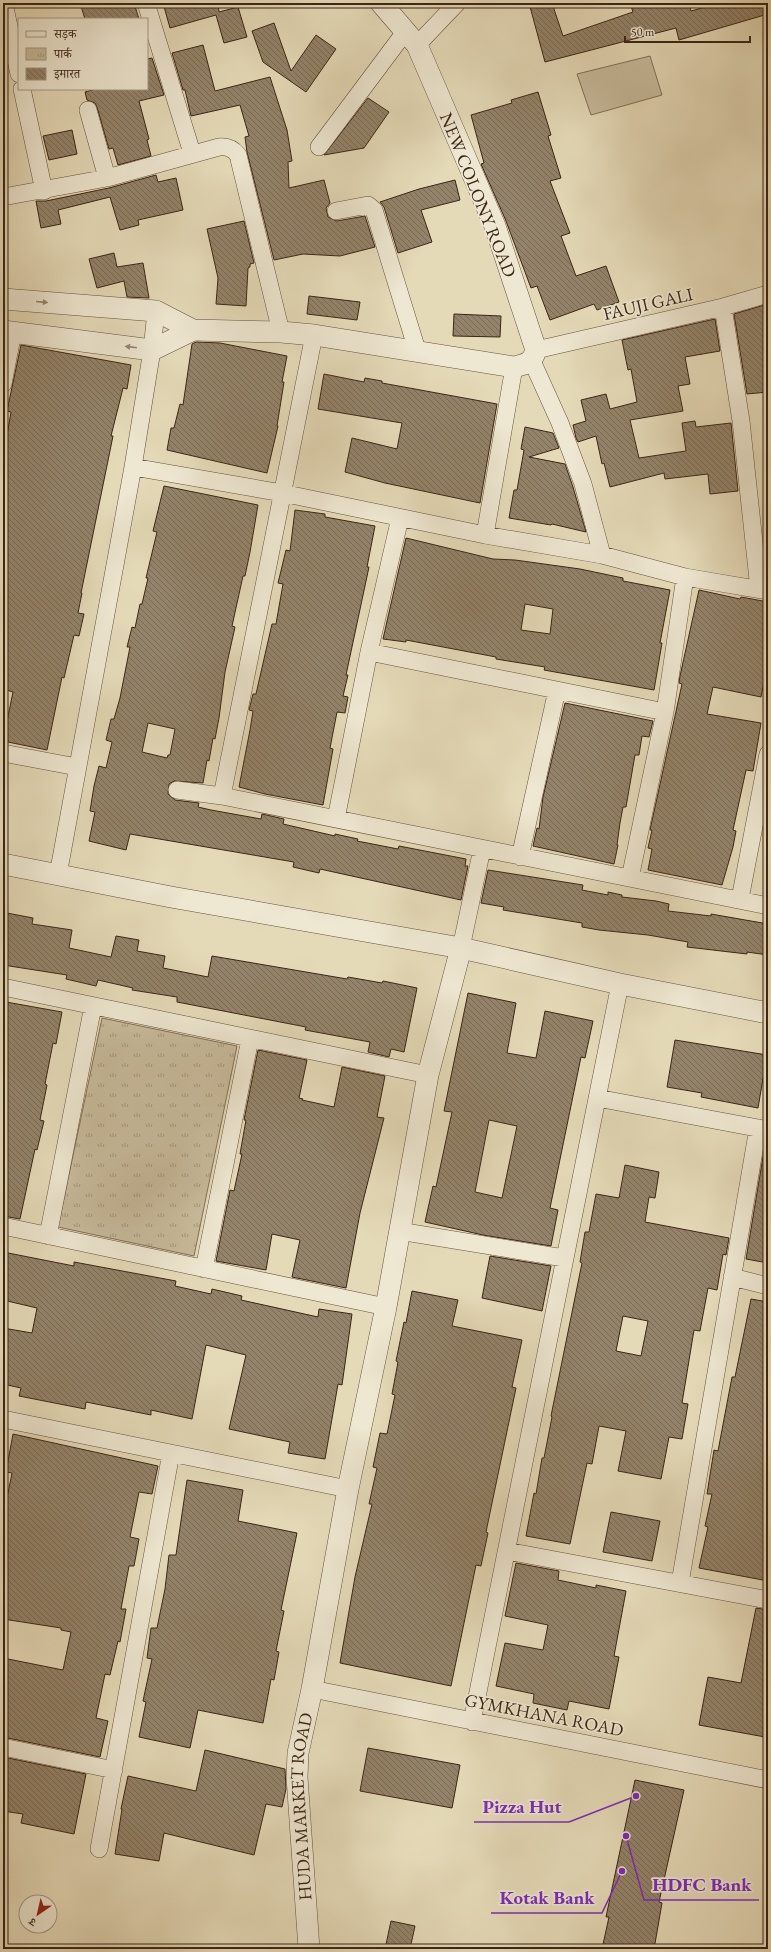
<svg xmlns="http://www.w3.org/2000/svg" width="771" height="1952" viewBox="0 0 771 1952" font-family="'EB Garamond','Noto Serif Devanagari',serif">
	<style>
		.green { fill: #c8bb9c; stroke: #827058 }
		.park { fill: url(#park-tufts); stroke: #827058 }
		.building { fill: url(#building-back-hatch); stroke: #3b2515; fill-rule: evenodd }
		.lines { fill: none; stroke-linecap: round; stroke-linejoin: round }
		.minor-casing { stroke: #66523e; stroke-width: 18 }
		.tertiary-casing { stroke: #66523e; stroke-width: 22 }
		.minor { stroke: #eee7d1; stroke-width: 17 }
		.tertiary { stroke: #eee7d1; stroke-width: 21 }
		.oneway { fill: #948673 }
		.labels { text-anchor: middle; stroke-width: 3.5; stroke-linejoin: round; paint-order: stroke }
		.street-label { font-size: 18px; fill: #3b2515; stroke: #eee7d1 }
		.leader { fill: none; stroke: #7b2cbf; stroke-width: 1.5 }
		.callout-dot { fill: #7b2cbf; stroke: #eee7d1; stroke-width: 1.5 }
		.callout-label { font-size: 19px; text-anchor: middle; font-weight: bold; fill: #7b2cbf; stroke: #eee7d1; stroke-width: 3.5; stroke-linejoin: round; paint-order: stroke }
	</style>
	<defs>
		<pattern id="park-tufts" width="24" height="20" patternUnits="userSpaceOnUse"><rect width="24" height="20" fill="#c8bb9c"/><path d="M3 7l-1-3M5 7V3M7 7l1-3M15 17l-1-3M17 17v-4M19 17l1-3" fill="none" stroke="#a4987e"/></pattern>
		<pattern id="building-back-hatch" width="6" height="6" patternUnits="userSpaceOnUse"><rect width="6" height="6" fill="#93836a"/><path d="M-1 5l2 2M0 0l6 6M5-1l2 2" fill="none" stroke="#796b56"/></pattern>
	</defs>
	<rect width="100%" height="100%" fill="#e5dab8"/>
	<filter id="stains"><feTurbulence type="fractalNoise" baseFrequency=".005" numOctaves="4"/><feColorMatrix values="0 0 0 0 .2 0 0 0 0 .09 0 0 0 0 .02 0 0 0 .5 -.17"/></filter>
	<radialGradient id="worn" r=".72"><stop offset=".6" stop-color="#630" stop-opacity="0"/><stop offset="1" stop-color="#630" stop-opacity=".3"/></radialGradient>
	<path class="green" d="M650 56 662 95 591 115 577 74Z"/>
	<path class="park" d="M102 1018 237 1046 194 1256 58 1227Z"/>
	<path class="building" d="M80 3H134L139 19H85Z
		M163 3H218L219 12 238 7 247 37 224 43 216 15 170 28Z
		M529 3H552L563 36 633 12 630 3H689L691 11 720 3H768V14L679 40 676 28 545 62Z
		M274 23 291 71 316 35 336 49 306 92 263 62 252 31Z
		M203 45 215 91 270 77 287 130 292 161 288 162 289 188 324 180 330 203 326 208 328 217 337 221 365 216 375 247 340 256 303 254 274 260 247 152 245 137 249 136 240 105 191 116 185 90H183L172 53Z
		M152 58 164 95 139 101 149 139 147 140 151 156 118 165 113 148 109 149 97 107 95 103 87 100 85 92 96 89H147V59Z
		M538 92 551 135 548 136 561 178 550 181 570 233 561 236 576 276 606 266 619 302 597 310 594 304 550 320 537 286 531 288 506 221 481 164 484 163 471 115 512 103 511 100Z
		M368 98 389 112 364 148 324 155Z
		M72 130 77 154 49 160 43 136Z
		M156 175 158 182 176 178 183 210 138 220 139 225 120 230 110 197 58 210 61 224 41 228 36 201H46L109 188Z
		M455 180 460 200 421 210 432 242 398 253 384 207 380 202 419 189Z
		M244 221 254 263 250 264V267L248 268 246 306 216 304 218 278 207 229Z
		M114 253 117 267 143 263 149 298 127 297 124 281 97 288 89 259Z
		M309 296 360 302 357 320 307 314Z
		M768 304V392L747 394 734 314Z
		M454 314 501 316 500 337 453 336Z
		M715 319 720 351 685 357 690 384 678 386 683 411 630 420 639 458 686 451 682 423 695 421 696 427 731 423 738 491 710 494 708 474 665 479 664 473 610 487 604 463 602 464 596 436 578 442 576 438 573 425 586 421 581 400 606 394 610 409 637 402 631 369 628 370 622 340Z
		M196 342 220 343 287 356 282 382H284L277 426H278L267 473 167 450 171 428H174L180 404 183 405 192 344Z
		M21 345 131 365 127 389 123 388 111 436H113L81 593H82L78 613 84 614 79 636 74 635 64 678 62 677 47 750 3 741 13 692 3 689V459L11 412 7 411Z
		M324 374 364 382 365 378 382 381V383L497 404 480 503 385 483 345 472 352 438 397 449 402 423 318 409Z
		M525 427 553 433 559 448 529 457 565 464 573 487 586 532 552 524 551 525 509 518 514 490H517L524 450 521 449Z
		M164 486 258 505 250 552 245 576H243L232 626 235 627 225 672 219 718 215 739 213 738 209 761 207 760 203 783 174 781 169 784 168 794 175 800 199 803 198 807 211 810 261 819 262 814 284 819 283 824 335 836V834L358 839 357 841 398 849 399 846 466 859 465 866H468L461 900 320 869 319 873 293 867 294 862 130 834 126 850 89 841 95 812 90 811 94 786 99 766 106 768 112 742 106 740 111 719H114L120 698 130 647H127L132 627 135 628 140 604H142L148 578H146L157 532 153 531ZM148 723 175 729 170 755H168L167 758 142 752Z
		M295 510 325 514V517L375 526 367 567H369L346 675H348L343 696 348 697 345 713 337 712 330 748 333 749 323 805 265 794 239 787 250 730 253 711 249 710 253 694H256L272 624H276L283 584 278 583 286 550 290 551Z
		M406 538 493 559 515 560 580 569 623 578V581L670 590 660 643H662L654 690 544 670 545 667 496 659V657L406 640V642L383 639ZM525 604 553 609 550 634 521 630Z
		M699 590 740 599 741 597 768 602V661L761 697 713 687 707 714 761 723 753 771 746 770 733 830 736 831 733 847 722 885 648 870 652 849 648 848 652 830H650L682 684 679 683 680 676Z
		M565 703 653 721 649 737 642 736 639 755H635L626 807H623L620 823 617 845H618L614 864 533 846 537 828 539 829 543 797Z
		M488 870 583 885 582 890 608 895V892L622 895V897L656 901 669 904 668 911 711 916V914L768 924V955L747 952V954L687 947 688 942 648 935 599 930 582 927V923L503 910 504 907 481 903Z
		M7 913 33 918 32 924 72 930 69 948 111 957 116 936 139 940 137 951 165 956 163 968 208 977 212 956 347 979 348 977 382 983 383 981 417 988 404 1052 391 1049 389 1057 368 1052 370 1042 305 1030 306 1027 177 1002V997L132 990 133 988 98 980 96 986 66 979 67 975 3 965V934Z
		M468 993 516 1003 507 1053 536 1058 545 1011 593 1021 585 1058 581 1057 550 1208 558 1210 551 1246 483 1235 425 1222 433 1186 436 1187 452 1112 444 1111ZM489 1120 517 1126 502 1198 475 1192Z
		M6 1002 62 1012 56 1044 53 1043 45 1084 47 1085 40 1120 44 1121 37 1150 35 1149 20 1219 3 1216V1050L6 1034H3V1019Z
		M675 1040 767 1055 758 1108 701 1097 702 1093 667 1087Z
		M258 1050 307 1060 299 1098 303 1099 302 1100 334 1107 342 1067 385 1076 377 1117 384 1118 360 1213 346 1288 292 1277 300 1240 272 1234 266 1270 216 1261 230 1190 234 1191 242 1154H240L246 1120H244Z
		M765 1145H768V1263L746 1259Z
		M625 1165 659 1172 655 1198 649 1197 645 1222 729 1238 726 1255 723 1254 717 1290 708 1288 700 1331 694 1330 682 1403 688 1404 682 1439 669 1437 661 1479 618 1471 626 1431 599 1426 592 1464 587 1463 570 1544 526 1536 534 1493 536 1494 542 1458H544L552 1417 551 1416 582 1263 580 1262 585 1232H589L596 1194 619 1198ZM623 1316 648 1321 641 1356 616 1351Z
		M3 1252 74 1266V1262L176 1281 175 1286 211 1294 212 1289 242 1296 241 1300 318 1317 319 1309 352 1314 342 1385 338 1384 325 1459 288 1453 290 1442 229 1429 246 1355 206 1345 192 1419 151 1410V1415L86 1402 85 1409 19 1396 21 1388 3 1384V1328L32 1333 37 1308 3 1300Z
		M490 1256 551 1266 542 1311 482 1298Z
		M412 1291 458 1300 452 1326 522 1340 512 1387 516 1388 486 1532 488 1533 481 1566 476 1565 451 1686 340 1663 355 1577 372 1504H369L377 1468 373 1467 380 1433 387 1434 395 1395 392 1394 398 1362 396 1361 404 1322 406 1323Z
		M751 1299 768 1302V1440L765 1455H768V1581L699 1568 708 1527 705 1526 712 1494H707L714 1450 718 1451 732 1377H735Z
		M13 1434 158 1466 152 1494 139 1492 130 1537 139 1539 134 1566H129L121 1609H126L120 1642 118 1641 110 1675 105 1674 96 1718 108 1721 100 1757 3 1737V1658L63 1670 71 1632 61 1630V1628L3 1619V1518L12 1473 6 1472Z
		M187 1480 243 1490 238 1521 297 1533 281 1610 284 1611 276 1651 279 1652 274 1680 271 1679 263 1723 198 1710 190 1748 139 1737 146 1702 143 1701 152 1659 147 1658 151 1628H157L165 1589 169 1555H176Z
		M611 1512 660 1521 652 1561 603 1552Z
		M516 1563 559 1571 558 1580 596 1588V1585L626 1591 614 1656 619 1657 609 1709 569 1701 567 1710 533 1703 534 1694 496 1686 505 1643 543 1650 548 1625 505 1616Z
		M756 1608 768 1610V1719L765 1737 699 1725 708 1677 741 1683Z
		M368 1748 460 1765 452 1808 360 1791Z
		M205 1750 285 1769 286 1789 282 1807 266 1804 254 1855 164 1833 159 1861 115 1854 122 1809H121L128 1776 196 1791Z
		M3 1757 86 1774 74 1834 21 1823 23 1814 3 1811Z
		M635 1780 684 1790 659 1902 662 1903 657 1932 654 1949H602L609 1917H606Z
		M391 1921 415 1926 410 1949H385Z"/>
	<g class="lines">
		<defs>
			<path id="minor" d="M4 3 19 74
				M146 3 192 153
				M417 45 457 3
				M22 89 44 191
				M88 110 107 178
				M319 147 405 32
				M3 197 107 178 219 147C228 146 233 149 238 155L281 332
				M336 211 368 205 374 210 417 350
				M723 307 741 421 759 589
				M536 350 723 307 768 294
				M532 361 560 423 583 484 602 555
				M3 384 13 332
				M133 467 282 493 485 535 602 555 685 577 768 591
				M485 535 514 367
				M369 652 665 712
				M3 753 77 767
				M177 790 222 796 768 906
				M222 796 314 335
				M336 819 369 652 400 518
				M520 857 557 690
				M58 875 133 467 152 350 156 311
				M630 878 665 712 685 577
				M740 899 768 754
				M461 948 482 849
				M3 987 428 1075
				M597 1098 768 1130
				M3 1226 386 1307
				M399 1231 564 1258
				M48 1236 93 1006
				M204 1269 250 1039
				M732 1277 768 1286
				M3 1419 348 1489
				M507 1551 768 1600
				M680 1583 758 1128
				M312 1689 768 1780
				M472 1722 620 984
				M3 1747 114 1770
				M99 1849 171 1453"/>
			<g id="tertiary">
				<path d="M3 299 156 311 193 330 281 332 314 335 514 367C527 364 532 363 536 350L495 226 417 45 381 3"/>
				<path d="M3 331 152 350 193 330"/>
				<path d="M3 864 171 897 461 948 620 984 768 1013"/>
				<path id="s1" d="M309 1949 297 1777 298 1753 312 1689 348 1489 386 1307 428 1075 461 948"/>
			</g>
		</defs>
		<use href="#minor" class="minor-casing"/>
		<use href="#tertiary" class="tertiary-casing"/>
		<use href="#minor" class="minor"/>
		<use href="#tertiary" class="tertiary"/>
	</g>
	<defs><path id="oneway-solid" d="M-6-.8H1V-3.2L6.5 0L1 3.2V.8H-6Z"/></defs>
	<g class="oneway">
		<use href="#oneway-solid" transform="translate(42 302) rotate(5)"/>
		<use href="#oneway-solid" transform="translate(131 347) rotate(-173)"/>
	</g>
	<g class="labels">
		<g class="street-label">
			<text transform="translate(478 195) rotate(68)" y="6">NEW COLONY ROAD</text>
			<text transform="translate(648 304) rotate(-13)" y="6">FAUJI GALI</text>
			<text transform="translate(544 1715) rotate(11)" y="6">GYMKHANA ROAD</text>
			<text dy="6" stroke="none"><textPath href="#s1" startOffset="143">HUDA MARKET ROAD</textPath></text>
		</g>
	</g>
	<path class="leader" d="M636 1796L569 1822H474M626 1836L644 1900H759M622 1871L602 1913H491"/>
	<g class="callout-dot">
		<circle cx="636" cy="1796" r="4"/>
		<circle cx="626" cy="1836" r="4"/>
		<circle cx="622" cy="1871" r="4"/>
	</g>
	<g class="callout-label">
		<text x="522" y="1813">Pizza Hut</text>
		<text x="702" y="1891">HDFC Bank</text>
		<text x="547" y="1904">Kotak Bank</text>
	</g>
	<rect width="771" height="1952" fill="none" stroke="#e5dab8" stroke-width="16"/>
	<rect x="4" y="4" width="763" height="1944" fill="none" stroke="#3b2515" stroke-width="2"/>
	<rect x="8" y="8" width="755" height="1936" fill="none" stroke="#3b2515"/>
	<rect x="18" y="18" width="130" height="72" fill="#eee7d1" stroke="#a69986"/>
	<rect x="26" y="31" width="20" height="6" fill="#eee7d1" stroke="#a69986"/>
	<text x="54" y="38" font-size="12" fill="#3b2515">सड़क</text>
	<rect x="26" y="48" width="20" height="12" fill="url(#park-tufts)" stroke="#a69986"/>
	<text x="54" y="58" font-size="12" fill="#3b2515">पार्क</text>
	<rect x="26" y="68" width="20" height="12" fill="url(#building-back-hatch)" stroke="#a69986"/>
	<text x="54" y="78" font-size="12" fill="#3b2515">इमारत</text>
	<g transform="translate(38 1914) rotate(214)"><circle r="19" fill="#eee7d1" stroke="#a69986"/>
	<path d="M0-3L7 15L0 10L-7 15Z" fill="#8f2418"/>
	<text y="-6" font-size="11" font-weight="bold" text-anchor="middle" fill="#3b2515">उ</text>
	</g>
	<path d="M625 36v6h125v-6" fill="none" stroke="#3b2515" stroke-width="2"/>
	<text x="631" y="36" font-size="12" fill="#3b2515" stroke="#eee7d1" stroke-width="3" paint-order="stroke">50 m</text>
	<rect width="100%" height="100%" filter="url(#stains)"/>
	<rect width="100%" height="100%" fill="url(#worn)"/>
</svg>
